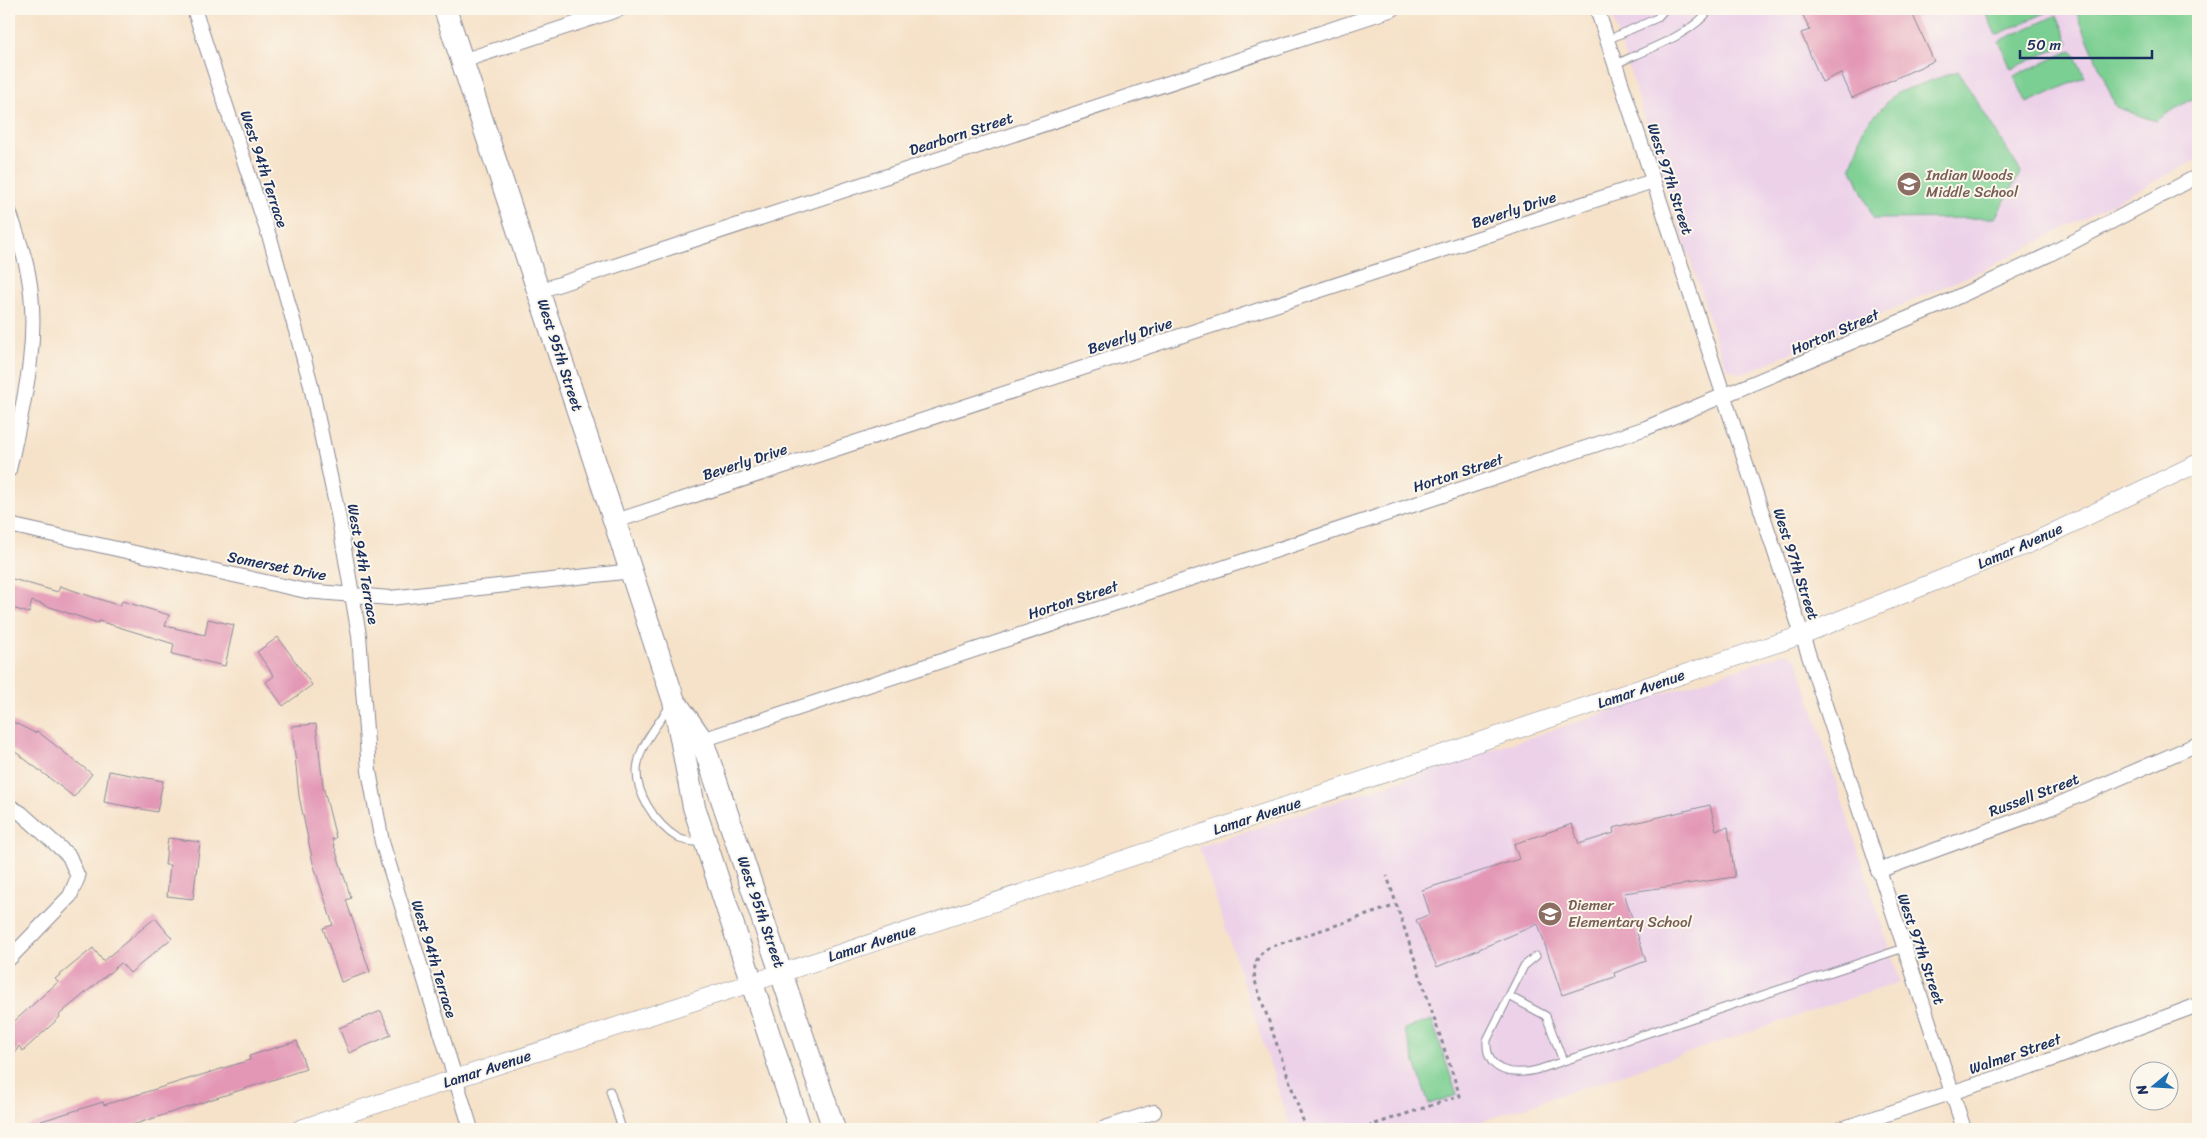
<svg xmlns="http://www.w3.org/2000/svg" width="2207" height="1138" viewBox="0 0 2207 1138" font-family="Sriracha,sans-serif">
	<style>
		.built { fill: #ecd1e9 }
		.green { fill: #7bcf92; stroke: #4b7f78 }
		.building { fill: #e397b5 }
		.lines { fill: none; stroke-linecap: round; stroke-linejoin: round }
		.service-casing { stroke: #888894; stroke-width: 9 }
		.minor-casing { stroke: #888894; stroke-width: 16 }
		.tertiary-casing { stroke: #888894; stroke-width: 19 }
		.primary-casing { stroke: #888894; stroke-width: 24 }
		.path { stroke: #888894; stroke-width: 3; stroke-dasharray: 4 4; stroke-linecap: butt }
		.service { stroke: #fff; stroke-width: 7 }
		.minor { stroke: #fff; stroke-width: 14 }
		.tertiary { stroke: #fff; stroke-width: 18 }
		.primary { stroke: #fff; stroke-width: 22 }
		.labels { text-anchor: middle; stroke-width: 4; stroke-linejoin: round; paint-order: stroke }
		.street-label { font-size: 15px; fill: #1b2f5e; stroke: #fbf7ec }
		.education-label { font-size: 15px; fill: #785e54; stroke: #fbf7ec; text-anchor: start }
	</style>
	<rect width="100%" height="100%" fill="#fbf7ec"/>
	<filter id="ink" filterUnits="userSpaceOnUse"><feTurbulence type="fractalNoise" baseFrequency=".02" numOctaves="2"/><feDisplacementMap in="SourceGraphic" scale="10" xChannelSelector="R" yChannelSelector="G"/><feConvolveMatrix kernelMatrix="1 2 1 2 8 2 1 2 1" color-interpolation-filters="sRGB"/></filter>
	<filter id="wash" filterUnits="userSpaceOnUse"><feTurbulence type="fractalNoise" baseFrequency=".0096" numOctaves="4" result="noise"/><feDisplacementMap in="SourceGraphic" scale="20" xChannelSelector="R" yChannelSelector="G"/><feGaussianBlur stdDeviation="1.12" result="paint"/><feColorMatrix in="noise" values="0 0 0 0 0 0 0 0 0 0 0 0 0 0 0 0 0 1.4 0 .05"/><feComposite in="paint" operator="in"/></filter>
	<g filter="url(#wash)">
		<rect width="100%" height="100%" fill="#f6e2c9"/>
		<path class="built" d="M1610 9H2198V159L1987 268 1743 374 1728 369 1720 352Z
			M1786 653 1797 659 1900 982 1458 1129H1291L1199 847Z"/>
		<path class="green" d="M1984 9H2054L1996 35Z
			M2075 9H2198V95L2155 121 2116 107Z
			M2057 15 2069 43 2011 69 1999 41Z
			M2072 50 2085 77 2027 103 2014 76Z
			M1958 71 2021 172 1995 218 1874 219 1851 167 1864 127 1896 93Z
			M1432 1020 1457 1095 1429 1104 1404 1029Z"/>
		<g id="blocks">
			<path class="building" d="M1800 9H1910L1934 61 1852 98 1841 73 1822 82 1801 33 1810 30Z
				M9 578 58 592 60 586 120 606 122 601 169 615 165 626 205 635 208 619 234 625 225 666 172 654 174 644 99 621 98 623 32 601 29 613 9 607Z
				M278 637 312 685 283 706 266 682 274 676 257 652Z
				M9 720 35 733 37 731 92 774 74 797 9 747Z
				M316 724 323 786 336 838 332 839 351 898 346 900 370 972 341 982 323 928 333 925 313 863 299 796 292 726Z
				M109 771 163 781 157 812 104 802Z
				M1710 805 1716 830 1728 827 1735 877 1624 893 1646 961 1614 973 1615 977 1562 995 1538 924 1437 967 1416 920 1430 914 1422 890 1519 859 1514 844 1572 824 1579 844 1614 833 1613 828Z
				M168 838 200 842 193 899 167 896 170 865H165Z
				M155 918 172 938 130 973 121 963 59 1015 60 1017 23 1051 19 1046 9 1063V1026L58 982 55 979 93 948 103 961Z
				M381 1011 391 1035 349 1053 339 1028Z
				M297 1041 306 1069 120 1129H25V1126L103 1102 104 1105 250 1060 249 1056Z"/>
		</g>
	</g>
	<g filter="url(#ink)">
		<use href="#blocks" fill-opacity="0" stroke="#888894" stroke-width="1"/>
		<g class="lines">
			<defs>
				<path id="service" d="M1607 40 1657 18 1665 9
					M1616 64C1645 50 1692 35 1710 9
					M670 706C658 724 642 742 638 763 632 790 656 825 678 838 684 841 694 842 701 843
					M1536 956 1524 966 1487 1040C1485 1074 1515 1076 1540 1069L1904 948
					M1509 996 1546 1016 1563 1061
					M610 1091 622 1129"/>
				<path id="minor" d="M194 9 272 245 310 381 338 514 359 635 369 771 382 842 471 1129
					M1597 9 1964 1129
					M462 61 620 9
					M9 211C16 232 24 252 28 273 41 340 23 405 9 470
					M539 291 1393 9
					M616 521 1653 181
					M9 525 306 591 390 598 632 571
					M702 740 1646 428 1940 305 2048 255 2198 176
					M9 806 21 813 69 856 78 877 70 896 9 959
					M1878 871 2050 808 2198 744
					M1102 1129 1154 1112
					M1841 1129 2045 1062 2198 1005"/>
				<path id="tertiary" d="M300 1129 751 983 1802 635 2031 543 2198 463"/>
				<path id="primary" d="M445 9 674 701 694 807 800 1129
					M678 706 702 740 834 1129"/>
			</defs>
			<use href="#service" class="service-casing"/>
			<use href="#minor" class="minor-casing"/>
			<use href="#tertiary" class="tertiary-casing"/>
			<use href="#primary" class="primary-casing"/>
			<path class="path" d="M1306 1129 1256 984C1252 969 1255 955 1270 947L1397 905
				M1360 1129 1460 1096 1387 876"/>
			<use href="#service" class="service"/>
			<use href="#minor" class="minor"/>
			<use href="#tertiary" class="tertiary"/>
			<use href="#primary" class="primary"/>
		</g>
	</g>
	<defs>
		<symbol id="school-disc" viewBox="-11 -11 22 22"><circle r="9.5" fill="#8d6e63" stroke="#fbf7ec"/><path d="M0-5L7-2L0 1L-7-2ZM-4 1L0 2.5L4 1V4Q0 6-4 4Z" fill="#fff"/></symbol>
	</defs>
	<g fill-rule="evenodd">
		<use href="#school-disc" x="1895" y="170" width="28" height="28"/>
		<use href="#school-disc" x="1536" y="900" width="28" height="28"/>
	</g>
	<g class="labels">
		<g class="street-label">
			<text transform="translate(961 134) rotate(-18)" y="5">Dearborn Street</text>
			<text transform="translate(264 169) rotate(72)" y="5">West 94th Terrace</text>
			<text transform="translate(1670 179) rotate(72)" y="5">West 97th Street</text>
			<text transform="translate(1514 210) rotate(-18)" y="5">Beverly Drive</text>
			<text transform="translate(1835 332) rotate(-23)" y="5">Horton Street</text>
			<text transform="translate(1130 336) rotate(-18)" y="5">Beverly Drive</text>
			<text transform="translate(560 355) rotate(72)" y="5">West 95th Street</text>
			<text transform="translate(745 462) rotate(-18)" y="5">Beverly Drive</text>
			<text transform="translate(1458 473) rotate(-18)" y="5">Horton Street</text>
			<text transform="translate(2020 546) rotate(-24)" y="5">Lamar Avenue</text>
			<text transform="translate(363 564) rotate(80)" y="5">West 94th Terrace</text>
			<text transform="translate(1796 564) rotate(72)" y="5">West 97th Street</text>
			<text transform="translate(277 566) rotate(11)" y="5">Somerset Drive</text>
			<text transform="translate(1073 600) rotate(-18)" y="5">Horton Street</text>
			<text transform="translate(1641 689) rotate(-19)" y="5">Lamar Avenue</text>
			<text transform="translate(2034 795) rotate(-21)" y="5">Russell Street</text>
			<text transform="translate(1257 816) rotate(-18)" y="5">Lamar Avenue</text>
			<text transform="translate(761 912) rotate(71)" y="5">West 95th Street</text>
			<text transform="translate(872 943) rotate(-18)" y="5">Lamar Avenue</text>
			<text transform="translate(1921 949) rotate(71)" y="5">West 97th Street</text>
			<text transform="translate(434 959) rotate(73)" y="5">West 94th Terrace</text>
			<text transform="translate(2015 1054) rotate(-19)" y="5">Walmer Street</text>
			<text transform="translate(487 1069) rotate(-18)" y="5">Lamar Avenue</text>
		</g>
		<g class="education-label">
			<text x="1926" y="180">Indian Woods<tspan x="1926" dy="17">Middle School</tspan></text>
			<text x="1568" y="910">Diemer<tspan x="1568" dy="17">Elementary School</tspan></text>
		</g>
	</g>
	<rect width="2207" height="1138" fill="none" stroke="#fbf7ec" stroke-width="30"/>
	<g transform="translate(2154 1086) rotate(252)"><circle r="24" fill="#fbf7ec" stroke="#a1a7b3"/>
	<path d="M0-4L9 19L0 12L-9 19Z" fill="#1f6fb2"/>
	<text y="-8" font-size="14" font-weight="bold" text-anchor="middle" fill="#1b2f5e">N</text>
	</g>
	<path d="M2020 50v8h132v-8" fill="none" stroke="#1b2f5e" stroke-width="2.5"/>
	<text x="2027" y="50" font-size="15" fill="#1b2f5e" stroke="#fbf7ec" stroke-width="4" paint-order="stroke">50 m</text>
</svg>
